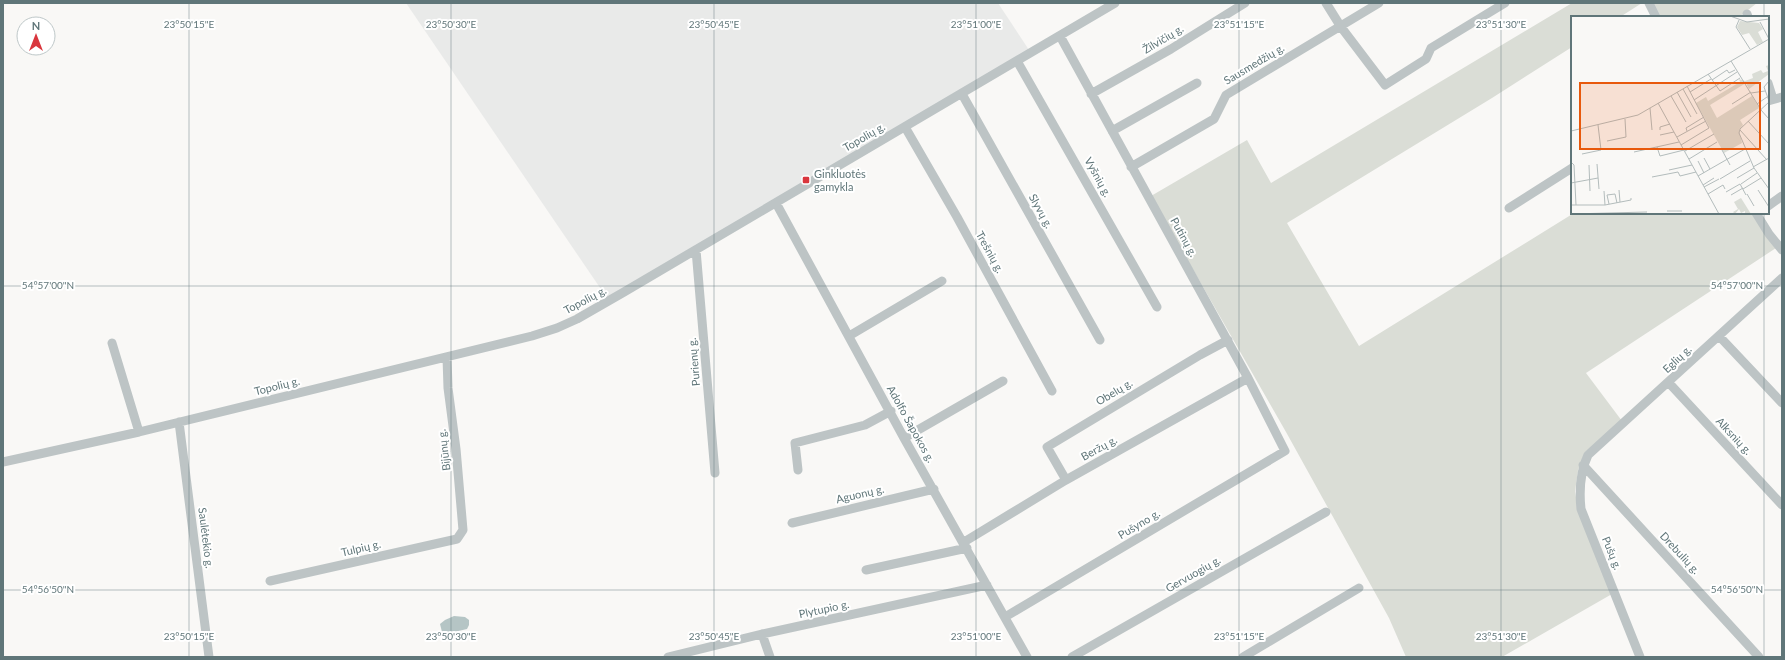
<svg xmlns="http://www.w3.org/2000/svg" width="1785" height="660" viewBox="0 0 1785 660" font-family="Lato,sans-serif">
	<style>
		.built { fill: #e9eae9 }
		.green { fill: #daddd6 }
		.water { fill: #b5c5c5 }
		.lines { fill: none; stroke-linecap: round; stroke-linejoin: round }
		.minor { stroke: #bdc4c5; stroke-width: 9 }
		.ticks { fill: none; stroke: #607679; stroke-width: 1; stroke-opacity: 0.45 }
		.poi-dot { fill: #d9363d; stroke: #fff; stroke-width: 1.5 }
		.labels { text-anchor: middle; stroke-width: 4; stroke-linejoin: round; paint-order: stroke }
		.street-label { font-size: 11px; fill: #607679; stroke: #fff }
		.poi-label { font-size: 11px; fill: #607679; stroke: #fff; text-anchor: start }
		.inset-road { fill: none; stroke: #b3bcbc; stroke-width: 1 }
		.view { fill: #e8590c; fill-opacity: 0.15; stroke: #e8590c; stroke-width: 2 }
		.inset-edge { fill: none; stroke: #607679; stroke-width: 2 }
		.ticks-label { font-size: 10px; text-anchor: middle; fill: #607679; stroke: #fff; stroke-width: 4; stroke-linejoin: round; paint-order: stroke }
	</style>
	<rect width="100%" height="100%" fill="#f9f8f6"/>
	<path class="built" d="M406 3H998L1029 50 607 298Z"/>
	<path class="green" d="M1572 3H1642L1620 17H1572V47L1492 98 1287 223 1359 346 1574 213H1752L1776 248 1586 373 1622 421 1585 452 1578 470 1575 492 1579 513 1612 594 1502 657H1406L1389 618 1286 432 1151 196 1247 140 1271 183Z
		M1654 3H1757L1739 17H1661Z"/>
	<path class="water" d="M454 616 465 617 469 620V625L467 629 454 632H442L440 624 445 620Z"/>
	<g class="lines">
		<path class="minor" d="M1326 3 1341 27 1385 85 1426 59 1431 48 1505 3
			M1649 3 1656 17
			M1747 14 1748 17
			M1017 61 1157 307
			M1768 83 1773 99
			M962 94 1100 340
			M1091 94 1171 49 1245 3
			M1768 101 1782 97
			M905 127 957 217 1052 391
			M1112 131 1197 83
			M1131 167 1214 119 1226 95 1379 3
			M776 203 904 438 1027 657
			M1768 206 1782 196
			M1509 208 1572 168
			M1756 213 1769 234 1782 250
			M696 250 715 473
			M849 336 942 281
			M1719 336 1782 403
			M112 343 139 432
			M1669 383 1782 505
			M179 422 209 657
			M904 438 1003 381
			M3 462 139 432 532 336 557 328 577 319 624 292 1115 3
			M1583 465 1759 657
			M798 470 795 443 865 425 891 411
			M1066 480 1047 447 1200 355 1228 340
			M792 523 934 489
			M964 542 1066 480 1248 378
			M866 570 967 548
			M270 581 457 539 463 530 456 449 448 388 447 357
			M1005 617 1285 451 1248 378 1060 36
			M762 634 770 657
			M668 657 762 634 987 585
			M1072 657 1326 512
			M1243 657 1359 588
			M1640 657 1581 509C1579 490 1580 472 1588 455L1782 278"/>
	</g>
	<path class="ticks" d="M189 3V657M451 3V657M714 3V657M976 3V657M1239 3V657M1501 3V657M1764 3V17M1764 213V657M3 286H1782M3 590H1782"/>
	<rect class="poi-dot" x="802" y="176" width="8" height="8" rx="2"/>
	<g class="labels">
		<g class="street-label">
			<text transform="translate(1163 39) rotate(-31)" y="4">Žilvičių g.</text>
			<text transform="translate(1254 64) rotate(-31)" y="4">Sausmedžių g.</text>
			<text transform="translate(864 137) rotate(-30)" y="4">Topolių g.</text>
			<text transform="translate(1098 177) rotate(61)" y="4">Vyšnių g.</text>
			<text transform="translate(1041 211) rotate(61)" y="4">Slyvų g.</text>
			<text transform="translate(1184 237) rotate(61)" y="4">Putinų g.</text>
			<text transform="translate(990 252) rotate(61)" y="4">Trešnių g.</text>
			<text transform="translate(585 300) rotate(-28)" y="4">Topolių g.</text>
			<text transform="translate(1677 359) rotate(-43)" y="4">Eglių g.</text>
			<text transform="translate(694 362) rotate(-95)" y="4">Purienų g.</text>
			<text transform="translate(277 386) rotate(-14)" y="4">Topolių g.</text>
			<text transform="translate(1114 392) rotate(-31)" y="4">Obelų g.</text>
			<text transform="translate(911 424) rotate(61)" y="4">Adolfo Šapokos g.</text>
			<text transform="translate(1734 436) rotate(47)" y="4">Alksnių g.</text>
			<text transform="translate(1099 448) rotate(-29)" y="4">Beržų g.</text>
			<text transform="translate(444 450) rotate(-97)" y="4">Bijūnų g.</text>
			<text transform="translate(860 494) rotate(-13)" y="4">Aguonų g.</text>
			<text transform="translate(1139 524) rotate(-31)" y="4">Pušyno g.</text>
			<text transform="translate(206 538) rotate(83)" y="4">Saulėtekio g.</text>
			<text transform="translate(361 548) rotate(-13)" y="4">Tulpių g.</text>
			<text transform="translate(1612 553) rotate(68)" y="4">Pušų g.</text>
			<text transform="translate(1680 553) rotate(47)" y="4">Drebulių g.</text>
			<text transform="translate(1193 574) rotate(-30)" y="4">Gervuogių g.</text>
			<text transform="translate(824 609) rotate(-12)" y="4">Plytupio g.</text>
		</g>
		<g class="poi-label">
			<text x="814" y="178">Ginkluotės<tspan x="814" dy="13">gamykla</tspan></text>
		</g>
	</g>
	<g transform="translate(1571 16)">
		<rect width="198" height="198" fill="#f9f8f6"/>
		<path d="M169 5 188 7 192 13 187 16 192 26 186 29 178 17 171 19 166 11ZM198 49V58L178 73 175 67 139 89 146 102 181 80 188 92 169 104 172 109 168 114 171 127 153 137 125 87 135 81 137 85 169 66 168 63 174 65 182 62 181 58 190 54 192 57 197 55 195 50ZM170 182 180 198H174V195L170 197 168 193 164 198 162 196 167 193 163 186Z" fill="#daddd6"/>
		<path class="inset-road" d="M159 0 176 6 198 3M168 4 165 11 179 33M189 6 198 23M160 45 190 94M137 58 149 75 169 62M141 64 156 54 158 57 164 54M198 65 193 71 198 85M112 73 126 98M106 76 120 101M119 76 140 63M180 77 194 75M100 80 115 106M123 84 166 56M198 86 169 113 168 117 183 152 198 173M87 87 148 198M161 88 180 76M186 88 196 81M79 92 81 114M190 94 198 103M177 105 198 128M89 114V111L99 108M169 114 196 144M0 115 67 99 198 23M116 115 115 112 133 101M89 119 103 116M106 121 135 105M36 125 55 121 54 103M110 129 138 112 116 70M86 131 89 140 113 134M151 134 159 149M114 135 143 118M63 136 108 126M11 138 30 134 27 109M133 142 139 153M118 143 146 126M127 145 133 157M0 146 3 149 5 189M26 148 28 173M18 149 19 175M182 151 198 142M98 154 121 149M127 160 174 133M81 161 107 156 109 160 125 156M166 162 183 152M149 163 179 145M0 167 27 162M170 168 186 157M132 169 143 162M133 171 148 163M172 173 190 162M48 174 49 186M187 174 198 191M33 175 34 189M155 176 169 168 175 179M137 178 152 169 154 173M176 178 183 190M160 179 172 172M38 188 36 179 44 178 46 187M0 189H34L60 184V182M96 195H111M0 198 76 196"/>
		<path class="view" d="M9 67H189V133H9Z"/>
		<rect width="198" height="198" class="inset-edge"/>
	</g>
	<g class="ticks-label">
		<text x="189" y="28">23°50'15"E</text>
		<text x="451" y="28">23°50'30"E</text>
		<text x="714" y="28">23°50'45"E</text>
		<text x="976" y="28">23°51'00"E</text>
		<text x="1239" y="28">23°51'15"E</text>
		<text x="1501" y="28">23°51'30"E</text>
		<text x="48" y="289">54°57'00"N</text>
		<text x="1737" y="289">54°57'00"N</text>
		<text x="48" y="593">54°56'50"N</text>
		<text x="1737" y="593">54°56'50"N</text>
		<text x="189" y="640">23°50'15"E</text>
		<text x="451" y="640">23°50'30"E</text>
		<text x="714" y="640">23°50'45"E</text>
		<text x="976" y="640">23°51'00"E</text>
		<text x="1239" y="640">23°51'15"E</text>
		<text x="1501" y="640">23°51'30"E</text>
	</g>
	<rect width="1785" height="660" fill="none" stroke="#607679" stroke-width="8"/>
	<g transform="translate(36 36)"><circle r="19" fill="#ffffff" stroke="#bfc8c9"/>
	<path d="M0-3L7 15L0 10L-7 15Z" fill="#d9363d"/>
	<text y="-6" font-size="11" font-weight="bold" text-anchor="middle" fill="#607679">N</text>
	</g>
</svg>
